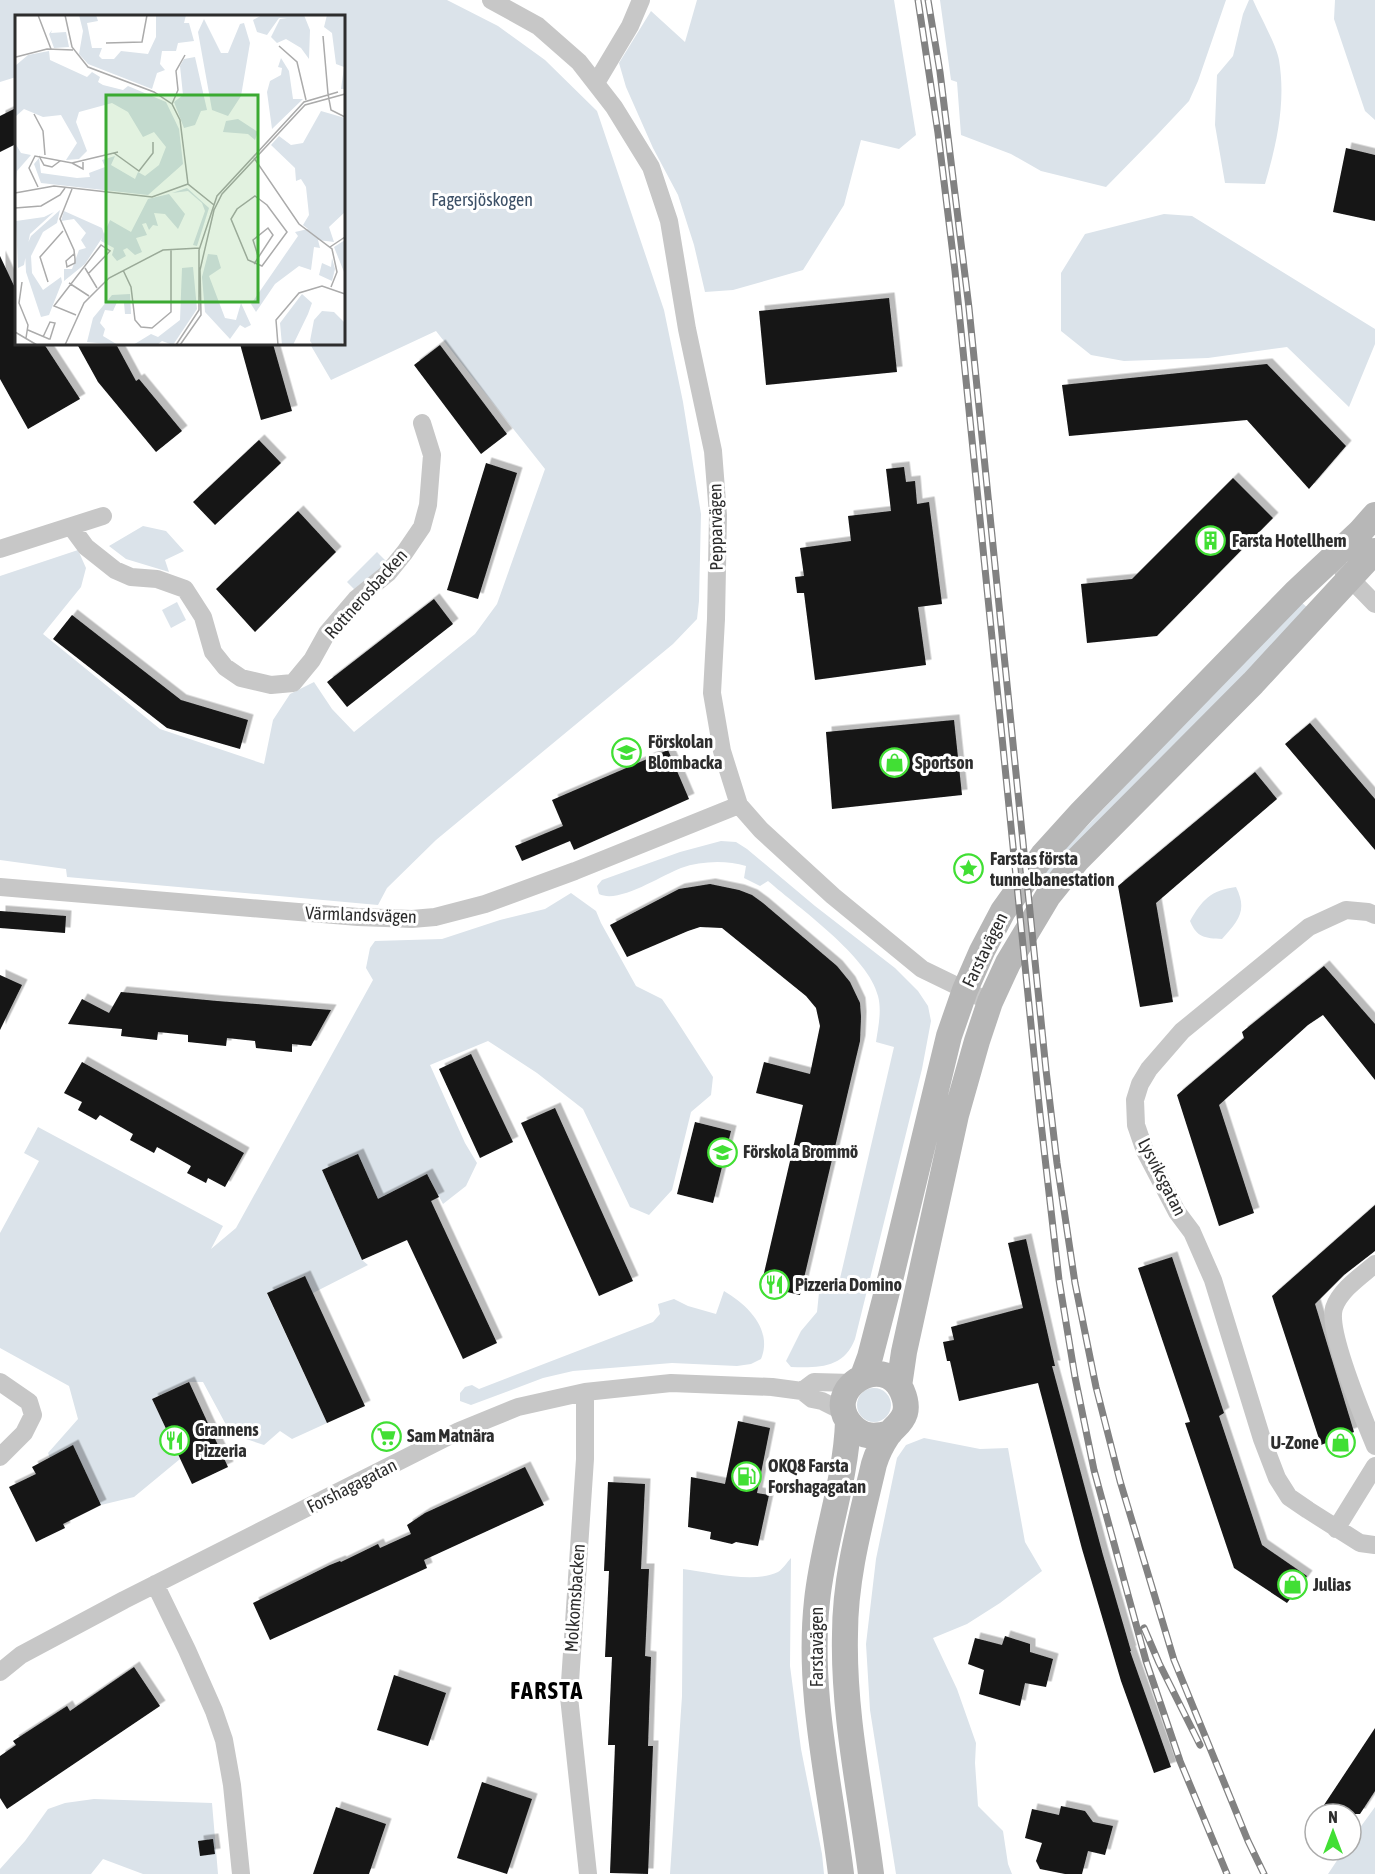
<svg xmlns="http://www.w3.org/2000/svg" width="1375" height="1874" viewBox="0 0 1375 1874" font-family="'Asap Condensed',sans-serif">
	<style>
		.green { fill: #dbe3ea }
		.building { fill: #141414; filter: url(#shadow) }
		.lines { fill: none; stroke-linecap: round; stroke-linejoin: round }
		.street { stroke: #c7c7c7; stroke-width: 18 }
		.secondary { stroke: #b7b7b7; stroke-width: 26 }
		.rail-casing { stroke: #828282; stroke-width: 7 }
		.rail { stroke: #fff; stroke-width: 4.5; stroke-dasharray: 14; stroke-linecap: butt }
		.labels { text-anchor: middle; stroke-width: 6; stroke-linejoin: round; paint-order: stroke }
		.park-label { font-size: 18px; fill: #3c5067; stroke: #fff }
		.street-label { font-size: 18px; fill: #2d2d2d; stroke: #fff }
		.poi-label { font-size: 18px; font-weight: bold; fill: #2d2d2d; stroke: #fff; text-anchor: start }
		.district-label { font-size: 24px; font-weight: bold; letter-spacing: 1.5px; fill: #000; stroke: #fff }
		.inset-road { fill: none; stroke: #ababab; stroke-width: 1.5 }
		.view { fill: #3baa32; fill-opacity: 0.15; stroke: #3baa32; stroke-width: 3 }
		.inset-edge { fill: none; stroke: #2d2d2d; stroke-width: 3 }
	</style>
	<defs>
		<filter id="shadow"><feDropShadow dx="5.5" dy="-5.5" stdDeviation="0" flood-color="#0004"/></filter>
	</defs>
	<rect width="100%" height="100%" fill="#fff"/>
	<path class="green" d="M0 0H447L498 26 545 60 597 111 664 310 683 402 701 514 699 601 697 619 673 644 436 840 387 888 378 905 67 877 66 869 0 860V576L78 550 86 568 81 587 43 634 160 729 264 764 273 720 290 694 314 682 332 709 354 732 475 634 497 604 545 469 436 331 331 380 310 344H344V16H16V77L0 82Z
		M697 0H894L916 135 899 149 861 140 844 205 803 270 733 290 705 292 694 245 678 195 653 148 626 87 619 63 651 11 685 42Z
		M940 0H1226L1198 81 1189 101 1157 135 1106 187 1041 171 1011 154 961 135 957 82 951 80Z
		M1249 0H1253C1260 16 1276 44 1279 60 1286 102 1277 143 1265 184L1225 183 1215 125 1217 75 1233 56 1243 14Z
		M1335 0H1375V120L1365 111 1334 19Z
		M1164 214 1192 216 1375 329V344L1349 407 1287 347 1208 358 1124 361 1091 355 1061 331V273L1085 234Z
		M143 526 166 531 184 551 165 560 169 572 126 559 109 546Z
		M377 552 389 564 359 594 347 582Z
		M1300 601 1309 609 1039 889 1037 879Z
		M177 602 186 620 171 628 162 610Z
		M721 841 736 842 747 849 815 906 895 968 918 991 928 1006 931 1021 922 1069 855 1339C844 1368 819 1368 791 1367L786 1361 801 1331 817 1312 820 1283 838 1287 894 1047 876 1042C878 1028 882 1011 878 996 869 957 799 908 768 881L760 886 744 878 746 866C726 860 701 861 681 868 660 876 619 904 599 894L597 886 602 880 680 852Z
		M1236 887C1248 911 1238 921 1222 939 1205 938 1197 938 1190 921 1202 900 1211 890 1236 887Z
		M571 893 596 911 601 923 636 986 662 999 675 1018 713 1077 711 1095 691 1112 672 1190 649 1215 630 1207 583 1109 537 1073 488 1041 430 1065 465 1143 477 1163 466 1186 443 1204 427 1174 399 1188 390 1225 358 1155 322 1170 362 1260 368 1265 313 1293 304 1276 267 1294 327 1423 292 1439 280 1431 264 1445 231 1434 203 1382H188L152 1399 180 1459 134 1497 101 1505 73 1446 50 1458 48 1453 78 1419 69 1386 0 1348V1233L39 1161 24 1153 38 1127 223 1226 211 1249 236 1228 373 980 366 968 370 948 375 941 442 939 500 920 545 909Z
		M724 1291C748 1305 773 1330 761 1359L751 1364 737 1366 672 1363 573 1371 543 1378 471 1405 460 1401V1393L465 1387 472 1385 479 1389 653 1322 660 1314 658 1304 674 1299 688 1306 716 1314Z
		M857 1405a17 17 0 1 1 34 0a17 17 0 1 1-34 0Z
		M924 1438 980 1449 1008 1448 1025 1542 1042 1571 1000 1603 967 1624 933 1638 957 1689 976 1743 975 1763 978 1806 1003 1831 1008 1864 1012 1874H896L870 1710 866 1644 876 1559 897 1458 906 1445Z
		M791 1558 790 1666 801 1749 822 1854 824 1874H670L682 1696 683 1569C709 1572 754 1584 778 1572 783 1569 787 1562 791 1558Z
		M94 1799 212 1803 218 1874H143L103 1859 91 1874H0V1869L25 1841 48 1809 65 1803Z
		M1375 1807V1874H1328L1344 1850H1351V1840Z"/>
	<path class="building" d="M16 108V144L0 152V116Z
		M1346 148 1375 155V221L1333 212Z
		M0 256 16 290V344H44L80 399 28 429 0 379Z
		M889 298 897 372 766 385 759 311Z
		M77 344H116L136 381 139 379 182 431 156 452 98 382Z
		M240 344H273L292 411 261 420Z
		M440 345 507 434 481 454 414 365Z
		M1267 364 1346 446 1309 489 1247 420 1069 436 1062 385Z
		M259 440 281 463 215 525 193 502Z
		M486 463 517 473 478 599 447 590Z
		M904 467 906 482 915 481 917 504 929 502 942 604 918 607 926 665 815 680 804 593H797L795 577 804 576 800 548 851 541 848 516 891 511 886 469Z
		M1233 478 1273 518 1157 636 1087 643 1081 584 1132 579Z
		M298 511 336 552 255 632 216 589Z
		M434 599 453 624 347 707 327 682Z
		M72 615 181 700 248 720 240 749 167 728 53 639Z
		M954 720 962 795 832 809 826 732Z
		M1310 723 1375 799V850L1285 744Z
		M668 750 689 799 574 850 570 841 522 861 515 846 563 826 552 800Z
		M1255 772 1277 799 1156 903 1173 1002 1140 1007 1118 886Z
		M710 884 739 890 752 895 763 903 837 966 850 982 860 1003 861 1017 860 1041 800 1295 761 1286 803 1105 756 1093 764 1062 810 1074 820 1026 816 1008 806 996 722 928 700 927 688 931 627 957 610 925 679 889Z
		M0 911 66 916 65 933 0 928Z
		M1324 966 1375 1024V1080L1323 1015 1308 1025 1219 1105 1254 1213 1219 1226 1177 1095 1244 1038 1242 1032Z
		M0 975 22 985 0 1030Z
		M121 992 217 1001 331 1010 311 1046 292 1044V1052L256 1048 255 1041 227 1038 226 1046 188 1042V1035L158 1032 157 1040 121 1036 122 1029 68 1024 82 999 109 1013Z
		M471 1054 513 1142 480 1158 439 1069Z
		M82 1062 244 1153 225 1187 208 1178 206 1183 187 1173 191 1166 157 1147 154 1153 130 1140 133 1134 100 1115 96 1120 78 1110 82 1102 64 1093Z
		M555 1108 633 1281 599 1296 521 1123Z
		M695 1122 731 1131 713 1203 677 1194Z
		M358 1154 378 1199 427 1174 439 1197 431 1201 497 1343 463 1359 407 1240 362 1260 322 1170Z
		M1375 1205V1251L1344 1275 1315 1304 1354 1432 1321 1445 1272 1296Z
		M1026 1239 1055 1366H1052L1103 1555 1131 1651H1130L1171 1767 1154 1773 1121 1681 1082 1549 1038 1383 959 1401 950 1361H947L943 1342 954 1340 951 1327 1023 1308 1008 1243Z
		M1172 1257 1224 1413 1219 1416 1262 1545 1307 1576 1287 1603 1234 1568 1185 1423 1190 1422 1138 1268Z
		M305 1276 365 1406 327 1423 267 1293Z
		M189 1382 228 1467 192 1484 152 1399Z
		M738 1421 770 1428 757 1493 769 1495 758 1546 736 1542 732 1544 710 1539 711 1532 688 1527 691 1477 725 1484Z
		M73 1445 101 1505 63 1524 65 1528 36 1542 9 1487 36 1474 32 1467Z
		M525 1467 544 1505 424 1560 427 1568 270 1640 253 1603 330 1565 340 1561 341 1562 378 1544 380 1548 411 1534 407 1525 425 1513Z
		M608 1482 645 1484 641 1569H649L645 1656 651 1657 648 1746H653L648 1874 610 1873 615 1745H608L612 1657H605L609 1571H604Z
		M1005 1636 1030 1644V1652L1053 1659 1046 1687 1025 1683 1020 1706 979 1694 984 1670 968 1664 975 1638 1002 1645Z
		M134 1667 160 1706 7 1809 0 1798V1756L16 1745 13 1741 67 1706 70 1711Z
		M394 1675 446 1693 428 1746 377 1730Z
		M1375 1728V1791L1360 1814H1318Z
		M482 1782 532 1799 507 1874 457 1858Z
		M1061 1806 1085 1811 1093 1822 1113 1826 1105 1855 1088 1851 1082 1874H1065L1040 1869 1036 1861 1042 1843 1025 1838 1032 1809 1059 1815Z
		M336 1807 386 1824 369 1874H313Z
		M213 1839 215 1854 200 1856 198 1841Z"/>
	<g class="lines">
		<path class="street" d="M491 0 538 26 579 62 614 107 651 167 669 221 687 329 713 451 718 515 716 619 712 693 722 751 739 805 761 830 833 896 922 969 990 1002
			M596 83 630 26 641 0
			M72 528 86 547 115 570 131 577 157 579 185 589 203 617 213 652 225 667 241 678 271 685 293 683 312 660 327 633 356 599 388 573 405 552 422 527 428 505 432 455 422 423
			M0 549 103 516
			M1343 571 1375 604
			M0 887 358 917 412 919 435 917 485 904 575 871 739 805
			M1375 915 1368 912 1346 910 1309 927 1182 1031 1149 1069 1140 1084 1135 1100 1136 1125 1145 1151 1177 1212 1192 1232 1213 1280 1262 1439 1277 1478 1289 1497 1308 1510 1360 1543 1375 1545
			M1375 1264C1361 1276 1340 1290 1334 1308 1327 1331 1365 1422 1375 1446
			M0 1382 29 1402 33 1415 24 1433 0 1457
			M802 1391 814 1382 852 1383
			M585 1392V1459L569 1697 588 1874
			M1336 1529 1375 1466
			M155 1584 187 1650 214 1711 224 1740 232 1785 241 1874
			M0 1672 21 1655 124 1600 459 1431 518 1407 585 1392 671 1383 772 1387 802 1391 812 1399 822 1401 844 1412"/>
		<path class="secondary" d="M863 1376 870 1357 891 1276 949 1036 965 990 982 951 1003 911 1043 855 1082 812 1295 593 1360 532 1375 515
			M899 1386 904 1352 956 1115 977 1041 990 1002 1008 963 1048 896 1077 860 1253 683 1375 551
			M841 1874C830 1784 807 1692 817 1601 823 1541 846 1482 848 1422
			M871 1874C861 1795 843 1714 845 1634 845 1576 861 1520 874 1464 877 1454 882 1444 888 1435 894 1427 902 1423 905 1413 907 1406 905 1398 902 1391 883 1350 819 1391 852 1426 863 1438 876 1437 890 1433"/>
		<defs>
			<path id="rail" d="M918 0 938 133 955 271 1040 1114 1059 1280 1075 1377 1094 1470 1146 1661 1180 1761 1227 1874
				M928 0 940 72 969 308 1046 1070 1057 1163 1075 1283 1096 1387 1120 1481 1174 1660 1248 1841 1264 1874
				M1144 1628 1159 1663 1200 1745"/>
		</defs>
		<use href="#rail" class="rail-casing"/>
		<use href="#rail" class="rail"/>
	</g>
	<defs>
		<symbol id="building-ring" viewBox="-11 -11 22 22"><circle r="9.5" fill="#fff" stroke="#41df34" stroke-width="1.5"/><path d="M-4-6H4V6H1V3H-1V6H-4ZM-2.5-4.3h1.7v1.8h-1.7ZM.8-4.3h1.7v1.8H.8ZM-2.5-1h1.7V.8h-1.7ZM.8-1h1.7V.8H.8Z" fill="#41df34"/></symbol>
		<symbol id="school-ring" viewBox="-11 -11 22 22"><circle r="9.5" fill="#fff" stroke="#41df34" stroke-width="1.5"/><path d="M0-5L7-2L0 1L-7-2ZM-4 1L0 2.5L4 1V4Q0 6-4 4Z" fill="#41df34"/></symbol>
		<symbol id="shop-ring" viewBox="-11 -11 22 22"><circle r="9.5" fill="#fff" stroke="#41df34" stroke-width="1.5"/><path d="M-5-2.5h2.3a2.7 3.5 0 0 1 5.4 0H5L5.5 6h-11ZM-1.5-2.5h3a1.5 2.3 0 0 0-3 0Z" fill="#41df34"/></symbol>
		<symbol id="sight-ring" viewBox="-11 -11 22 22"><circle r="9.5" fill="#fff" stroke="#41df34" stroke-width="1.5"/><path d="M0-6L1.8-2.2L6-1.7L2.9 1.2L3.7 5.4L0 3.3L-3.7 5.4L-2.9 1.2L-6-1.7L-1.8-2.2Z" fill="#41df34"/></symbol>
		<symbol id="restaurant-ring" viewBox="-11 -11 22 22"><circle r="9.5" fill="#fff" stroke="#41df34" stroke-width="1.5"/><path d="M-5-6h1v4h1v-4h1v4h1v-4h1v5L-1.5 .5V6h-2V.5L-5-1ZM5-6V6H3V1.5H1.5Q1.5-4 5-6Z" fill="#41df34"/></symbol>
		<symbol id="supermarket-ring" viewBox="-11 -11 22 22"><circle r="9.5" fill="#fff" stroke="#41df34" stroke-width="1.5"/><path d="M-6-5.5h2.5l.6 2H6L4.5 2H-2.5L-4.4-4H-6ZM-1.5 3.2a1.3 1.3 0 1 0 .1 0ZM3 3.2a1.3 1.3 0 1 0 .1 0Z" fill="#41df34"/></symbol>
		<symbol id="fuel-ring" viewBox="-11 -11 22 22"><circle r="9.5" fill="#fff" stroke="#41df34" stroke-width="1.5"/><path d="M-5.5-6h7V0h2V4h1.3V-2.5L3-4.5l.8-.8L6-3V5H2.5V1h-1V6h-7ZM-4.2-4.7v3.2H.2V-4.7Z" fill="#41df34"/></symbol>
	</defs>
	<g fill-rule="evenodd">
		<use href="#building-ring" x="1194" y="524" width="33" height="33"/>
		<use href="#school-ring" x="610" y="736" width="33" height="33"/>
		<use href="#shop-ring" x="878" y="746" width="33" height="33"/>
		<use href="#sight-ring" x="952" y="852" width="33" height="33"/>
		<use href="#school-ring" x="706" y="1136" width="33" height="33"/>
		<use href="#restaurant-ring" x="758" y="1268" width="33" height="33"/>
		<use href="#supermarket-ring" x="370" y="1420" width="33" height="33"/>
		<use href="#restaurant-ring" x="158" y="1424" width="33" height="33"/>
		<use href="#shop-ring" x="1324" y="1426" width="33" height="33"/>
		<use href="#fuel-ring" x="730" y="1460" width="33" height="33"/>
		<use href="#shop-ring" x="1276" y="1568" width="33" height="33"/>
	</g>
	<g class="labels">
		<g class="park-label">
			<text x="482" y="206">Fagersjöskogen</text>
		</g>
		<g class="street-label">
			<text transform="translate(716 527) rotate(-91)" y="6">Pepparvägen</text>
			<text transform="translate(366 594) rotate(-48)" y="6">Rottnerosbacken</text>
			<text transform="translate(361 915) rotate(2)" y="6">Värmlandsvägen</text>
			<text transform="translate(985 950) rotate(-64)" y="6">Farstavägen</text>
			<text transform="translate(1162 1177) rotate(63)" y="6">Lysviksgatan</text>
			<text transform="translate(352 1486) rotate(-27)" y="6">Forshagagatan</text>
			<text transform="translate(575 1598) rotate(-86)" y="6">Molkomsbacken</text>
			<text transform="translate(817 1647) rotate(-90)" y="6">Farstavägen</text>
		</g>
		<g class="poi-label">
			<text x="1232" y="547">Farsta Hotellhem</text>
			<text x="648" y="748">Förskolan<tspan x="648" dy="21">Blombacka</tspan></text>
			<text x="915" y="769">Sportson</text>
			<text x="990" y="865">Farstas första<tspan x="990" dy="21">tunnelbanestation</tspan></text>
			<text x="743" y="1158">Förskola Brommö</text>
			<text x="795" y="1291">Pizzeria Domino</text>
			<text x="195" y="1436">Grannens<tspan x="195" dy="21">Pizzeria</tspan></text>
			<text x="407" y="1442">Sam Matnära</text>
			<text x="1319" y="1449" text-anchor="end">U-Zone</text>
			<text x="768" y="1472">OKQ8 Farsta<tspan x="768" dy="21">Forshagagatan</tspan></text>
			<text x="1313" y="1591">Julias</text>
		</g>
		<g class="district-label">
			<text x="547" y="1699">FARSTA</text>
		</g>
	</g>
	<g transform="translate(15 15)">
		<rect width="330" height="330" fill="#fff"/>
		<path d="M64 0H81L83 6 72 8 77 33H87L84 41 87 44H99L106 36 133 39 141 22V0H171L169 8H174L179 26 163 28 161 36H147L145 49 150 55 142 58 137 74 73 49 64 39 68 16ZM247 0H289L295 15 294 44 286 33 271 24 262 28 256 22 265 4 272 3H264L252 20 242 17 238 5ZM312 0H330V74H326L329 52 321 49 317 18 309 12ZM189 4 206 38H213L225 9 229 8 235 28 226 81 213 101 197 95 183 17ZM37 15 36 18 51 17 54 32 39 33 34 19ZM34 36 35 45 72 62 77 57 85 62 83 67 88 70 108 75 113 71 151 87 164 114 168 149 133 180 26 168 19 149 24 143 26 158 62 163 75 162 74 158 90 152 87 145 100 141 96 150 120 164 123 157 130 161 144 150 151 132 139 117 128 122 113 97 97 88 64 97 61 107 72 136 64 144 51 145 62 128 46 100 28 102 9 94 0 102V51L13 40ZM180 42 192 95 186 96 180 110 169 113 159 87 168 80 165 51 169 44ZM266 43 274 56 278 84H288L257 114 252 77 255 66 266 60 267 53 263 52ZM306 96 330 103V197L314 212 319 227 303 225 305 233 299 232 296 255 284 251 260 269 241 297 236 289 283 221 280 217 293 214 288 210 294 200 291 172 286 164 281 166 280 153 256 130 264 121 276 130 288 128ZM223 104 243 117 240 125 233 119 208 117 211 106ZM0 128 6 138 16 140 2 156 0 174ZM172 173 194 193 182 231 178 230 190 196 187 188 173 176 157 178ZM154 179 170 199 163 214 150 199 139 198 143 211 138 210 134 215 131 208 127 209 132 220 121 223 127 237 120 240 112 233 108 235 111 241 102 246 97 240 99 233 86 226 87 223 70 249 49 266V254H57L64 235 71 233 66 225 71 218 59 204 46 206 49 196 87 213 89 219 95 205 116 217 133 184ZM45 195 42 208 28 217 16 241 17 258 28 275 46 262 47 267 34 300 26 302 11 257 10 235 16 221ZM39 197 15 219 9 250 3 253 1 206 29 202ZM330 225V256L329 257 319 232ZM193 239 202 240 206 253 194 261 210 303 221 305 226 288 236 310 230 313 225 310 215 324 190 297 187 262ZM317 243 320 254 317 266 304 260 307 248 316 252ZM178 252 182 294 158 330 147 326 142 330H118L136 319 143 322 165 305 167 253ZM115 279 116 299H110L109 288 103 285 98 296 90 295 85 308 90 314 88 321 103 330 72 327 78 303 97 280ZM287 279 297 288 293 299 278 330H267L265 308ZM307 296 319 297 330 308V325L326 330H298L295 326 299 305Z" fill="#dbe3ea"/>
		<path class="inset-road" d="M23 0 36 34M50 0 57 32 73 52 139 77 157 89 165 105 173 169 199 190M308 21 313 79M91 28 127 27 132 0M264 31 282 47 291 85M1 42 32 34 58 35M313 79 316 95 330 102M157 89 163 75 161 56 170 40M19 99 28 116 30 140M99 138 124 156 138 138V127M24 141 29 150 37 152 45 146M239 143 284 209 317 234 322 257 316 272M57 148 68 154V147M23 172 14 153 20 141 57 148 103 137M57 174 45 204 59 235 60 244V248L52 252 51 246 59 239M0 178 39 171 137 182 173 169M240 181 252 190 272 217 247 251 233 245 216 204 222 194ZM0 193 26 191 45 180 50 173M315 232 330 222M239 249 258 220 253 213 238 225 243 241M70 253 82 273M108 255 116 272 120 305 126 312 137 313 156 297V234M7 267 4 288 13 310 11 323M33 267 25 242 48 216M54 268 74 281M61 300 39 291 86 230 95 236 73 259M13 315 34 324H35L40 308 35 307 28 322M0 317 22 330M50 330 69 288 94 263 148 235 185 233M161 330 184 295V235L202 181 289 87 323 77M165 330 186 300 185 255 199 195 207 179 290 90 330 79M263 330 261 305 284 278 307 271 330 279"/>
		<path class="view" d="M91 80H243V287H91Z"/>
		<rect width="330" height="330" class="inset-edge"/>
	</g>
	<g transform="translate(1333 1832)"><circle r="28" fill="#ffffff" stroke="#ababab" stroke-width="1.5"/>
	<path d="M0-4.5L10 22L0 15L-10 22Z" fill="#41df34"/>
	<text y="-9" font-size="16" font-weight="bold" text-anchor="middle" fill="#2d2d2d">N</text>
	</g>
</svg>
